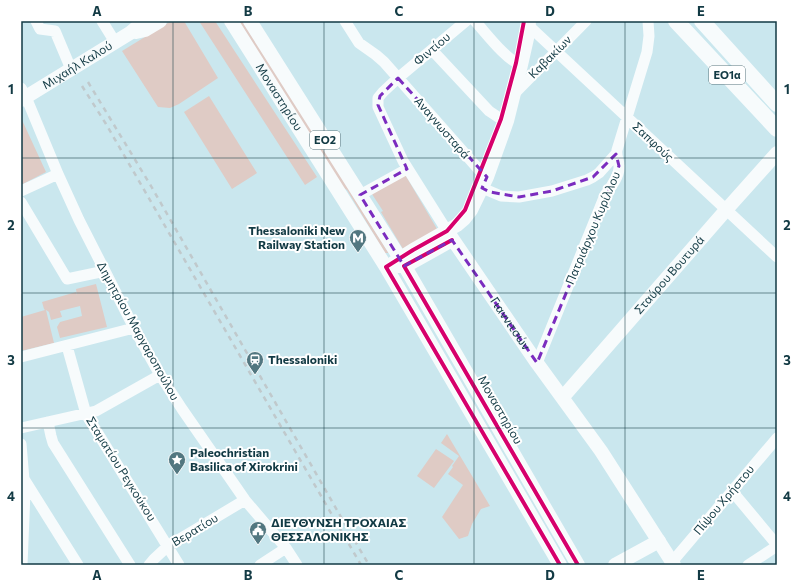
<svg xmlns="http://www.w3.org/2000/svg" width="798" height="586" viewBox="0 0 798 586" font-family="Commissioner,sans-serif">
	<style>
		.green { fill: #dfcbc5 }
		.lines { fill: none; stroke-linecap: round; stroke-linejoin: round }
		.minor { stroke: #f7fbfc; stroke-width: 11 }
		.major { stroke: #f7fbfc; stroke-width: 14 }
		.highway { stroke: #f7fbfc; stroke-width: 16 }
		.rail { stroke: #c0c9cc; stroke-width: 2.5; stroke-dasharray: 5 5; stroke-linecap: butt }
		.cycleway-casing { stroke: #fff; stroke-width: 6 }
		.cycleway { stroke: #d6006c; stroke-width: 4 }
		.marked { fill: none; stroke: #7b2cbf; stroke-width: 3; stroke-dasharray: 8 5; stroke-linejoin: round }
		.grid { fill: none; stroke: #123a44; stroke-width: 1; stroke-opacity: 0.55 }
		.labels { text-anchor: middle; stroke-width: 4; stroke-linejoin: round; paint-order: stroke }
		.shield { fill: #fff; stroke: #59757c; stroke-width: 1 }
		.shield-label { font-size: 11px; font-weight: bold; fill: #123a44 }
		.street-label { font-size: 12px; fill: #123a44; stroke: #fff }
		.poi-label { font-size: 12px; font-weight: bold; fill: #123a44; stroke: #fff; text-anchor: start }
		.neatline { fill: none; stroke: #123a44; stroke-width: 1.5 }
		.grid-label { font-size: 13px; text-anchor: middle; font-weight: bold; fill: #123a44 }
	</style>
	<rect width="100%" height="100%" fill="#cae7ee"/>
	<path class="green" d="M171 21H184L218 78 179 104 170 108 158 107 122 51Z
		M199 21H215L317 177 305 185Z
		M239 21H242L289 93 388 252V253H385L347 190 342 187Z
		M209 96 257 173 232 189 184 112Z
		M21 120H22L46 172 21 185Z
		M403 171 437 229 403 249 381 212 383 211 370 191Z
		M96 284 107 327 60 338 57 327 60 322 82 316 80 306 60 311 62 317 51 320 49 312 46 310 54 343 21 351V317L45 310 44 309 42 302 76 292 77 296 76 289Z
		M447 434 490 506 481 509 472 524 468 536 459 539 442 517 463 485 448 474 453 467 452 466 459 456 441 443Z
		M436 449 454 461 434 488 417 476Z"/>
	<g class="lines">
		<path class="minor" d="M36 21 40 29 55 31 71 69
			M102 21 115 42
			M345 21 359 43 376 55 384 62 481 172 487 177
			M475 21C486 33 506 60 521 65
			M529 26 777 257
			M432 50 489 111 498 117 507 121
			M21 88 26 97 58 174 79 220 134 328 160 375 182 409 245 500 286 548 297 565
			M515 93 586 21
			M482 188 501 196 519 197 552 191 587 180 593 177 599 173 616 154
			M21 191 58 174
			M360 195 407 169
			M21 202 67 279 105 271
			M447 231 403 161 378 107V98L383 92 398 78 466 21
			M67 346 86 414 179 565
			M21 357 134 328
			M537 363 605 195C611 187 620 176 619 166 619 160 616 156 617 150L647 52 649 36 648 21
			M48 422 51 436 53 443 130 565
			M21 428 96 411 160 375
			M21 444 25 492 22 565
			M24 479 78 565
			M732 491 777 545
			M672 562 777 438
			M149 565 154 559 168 546 245 500
			M260 565 286 548
			M748 565 777 546"/>
		<g class="major">
			<path id="s1" d="M231 21 386 267 560 565"/>
			<path d="M250 21 400 258 578 565"/>
			<path d="M136 32 145 30 160 21"/>
			<path id="s2" d="M21 100 130 33 144 21"/>
			<path id="s3" d="M447 231 537 363 601 451 674 565"/>
			<path d="M393 263 413 250 457 225 464 219 471 210 487 177 507 121 521 65 528 34 529 21"/>
			<path d="M398 266H404L411 263 452 240"/>
			<path id="s4" d="M563 397 726 210 777 153"/>
			<path d="M615 565 659 541"/>
		</g>
		<path class="highway" d="M676 21 777 129
			M702 21 777 104"/>
		<path class="rail" d="M88 82 151 186 349 531 369 565
			M82 86 106 124 361 565"/>
		<defs>
			<path id="cycleway" d="M524 21 516 63 501 119 465 210 447 231 413 250 386 267 560 565
				M452 240 404 266 578 565"/>
		</defs>
		<use href="#cycleway" class="cycleway-casing"/>
		<use href="#cycleway" class="cycleway"/>
	</g>
	<path class="marked" d="M398 78 487 177 482 188 490 192 519 197 552 191 593 177 616 154 619 166 537 363 452 240 404 266 360 195 407 169 378 105 380 96Z"/>
	<path class="grid" d="M173 21V565M324 21V565M474 21V565M625 21V565M21 158H777M21 293H777M21 428H777"/>
	<defs>
		<symbol id="metro-pin" viewBox="-11 -11 22 30"><path d="M0 17L-7.5 6A9.5 9.5 0 1 1 7.5 6Z" fill="#527780" stroke="#fff"/><path d="M-5.5 5V-5H-3L0 0L3-5H5.5V5H3V-.5L0 4L-3-.5V5Z" fill="#fff"/></symbol>
		<symbol id="station-pin" viewBox="-11 -11 22 30"><path d="M0 17L-7.5 6A9.5 9.5 0 1 1 7.5 6Z" fill="#527780" stroke="#fff"/><path d="M-3-6H3Q5-6 5-4V2Q5 4 3 4L4.5 6H3L1.5 4h-3L-3 6H-4.5L-3 4Q-5 4-5 2V-4Q-5-6-3-6ZM-3.5-4v3h7v-3ZM-3.5 1v1.5H-2V1ZM2 1v1.5H3.5V1Z" fill="#fff"/></symbol>
		<symbol id="sight-pin" viewBox="-11 -11 22 30"><path d="M0 17L-7.5 6A9.5 9.5 0 1 1 7.5 6Z" fill="#527780" stroke="#fff"/><path d="M0-6L1.8-2.2L6-1.7L2.9 1.2L3.7 5.4L0 3.3L-3.7 5.4L-2.9 1.2L-6-1.7L-1.8-2.2Z" fill="#fff"/></symbol>
		<symbol id="civic-pin" viewBox="-11 -11 22 30"><path d="M0 17L-7.5 6A9.5 9.5 0 1 1 7.5 6Z" fill="#527780" stroke="#fff"/><path d="M-.6-6.5H3V-4.5H.6V-3L4-1V1h2V6H-6V1h2V-1L-.6-3ZM-1.2 2.5V6h2.4V2.5Z" fill="#fff"/></symbol>
	</defs>
	<g fill-rule="evenodd">
		<use href="#metro-pin" x="348" y="228" width="20" height="27"/>
		<use href="#station-pin" x="245" y="350" width="20" height="27"/>
		<use href="#sight-pin" x="167" y="450" width="20" height="27"/>
		<use href="#civic-pin" x="248" y="520" width="20" height="27"/>
	</g>
	<g class="labels">
		<g class="shield">
			<rect x="709" y="66" width="36" height="18" rx="3"/>
			<rect x="310" y="131" width="30" height="18" rx="3"/>
		</g>
		<g class="shield-label">
			<text x="727" y="79">ΕΟ1α</text>
			<text x="325" y="144">ΕΟ2</text>
		</g>
		<g class="street-label">
			<text transform="translate(432 49) rotate(-40)" y="4">Φιντίου</text>
			<text transform="translate(550 57) rotate(-45)" y="4">Καβακίων</text>
			<text dy="4" stroke="none"><textPath href="#s2" startOffset="66">Μιχαήλ Καλού</textPath></text>
			<text dy="4" stroke="none"><textPath href="#s1" startOffset="90">Μοναστηρίου</textPath></text>
			<text transform="translate(442 128) rotate(49)" y="4">Αναγνωσταρά</text>
			<text transform="translate(653 142) rotate(43)" y="4">Σαπφούς</text>
			<text transform="translate(593 228) rotate(-67)" y="4">Πατριάρχου Κυρίλλου</text>
			<text dy="4" stroke="none"><textPath href="#s4" startOffset="162">Σταύρου Βουτυρά</textPath></text>
			<text dy="4" stroke="none"><textPath href="#s3" startOffset="112">Γιαννιτσών</textPath></text>
			<text transform="translate(138 331) rotate(61)" y="4">Δημητρίου Μαργαροπούλου</text>
			<text transform="translate(500 410) rotate(60)" y="4">Μοναστηρίου</text>
			<text transform="translate(121 469) rotate(58)" y="4">Σταματίου Ρεγκούκου</text>
			<text transform="translate(724 500) rotate(-50)" y="4">Πίψου Χρήστου</text>
			<text transform="translate(195 530) rotate(-31)" y="4">Βερατίου</text>
		</g>
		<g class="poi-label">
			<text x="345" y="235" text-anchor="end">Thessaloniki New<tspan x="345" dy="14">Railway Station</tspan></text>
			<text x="268" y="364">Thessaloniki</text>
			<text x="190" y="457">Paleochristian<tspan x="190" dy="14">Basilica of Xirokrini</tspan></text>
			<text x="271" y="527">ΔΙΕΥΘΥΝΣΗ ΤΡΟΧΑΙΑΣ<tspan x="271" dy="14">ΘΕΣΣΑΛΟΝΙΚΗΣ</tspan></text>
		</g>
	</g>
	<rect width="798" height="586" fill="none" stroke="#ffffff" stroke-width="44"/>
	<rect x="22" y="22" width="754" height="542" class="neatline"/>
	<g class="grid-label">
		<text x="97" y="16">A</text>
		<text x="248" y="16">B</text>
		<text x="399" y="16">C</text>
		<text x="550" y="16">D</text>
		<text x="701" y="16">E</text>
		<text x="11" y="94">1</text>
		<text x="787" y="94">1</text>
		<text x="11" y="230">2</text>
		<text x="787" y="230">2</text>
		<text x="11" y="365">3</text>
		<text x="787" y="365">3</text>
		<text x="11" y="501">4</text>
		<text x="787" y="501">4</text>
		<text x="97" y="580">A</text>
		<text x="248" y="580">B</text>
		<text x="399" y="580">C</text>
		<text x="550" y="580">D</text>
		<text x="701" y="580">E</text>
	</g>
</svg>
